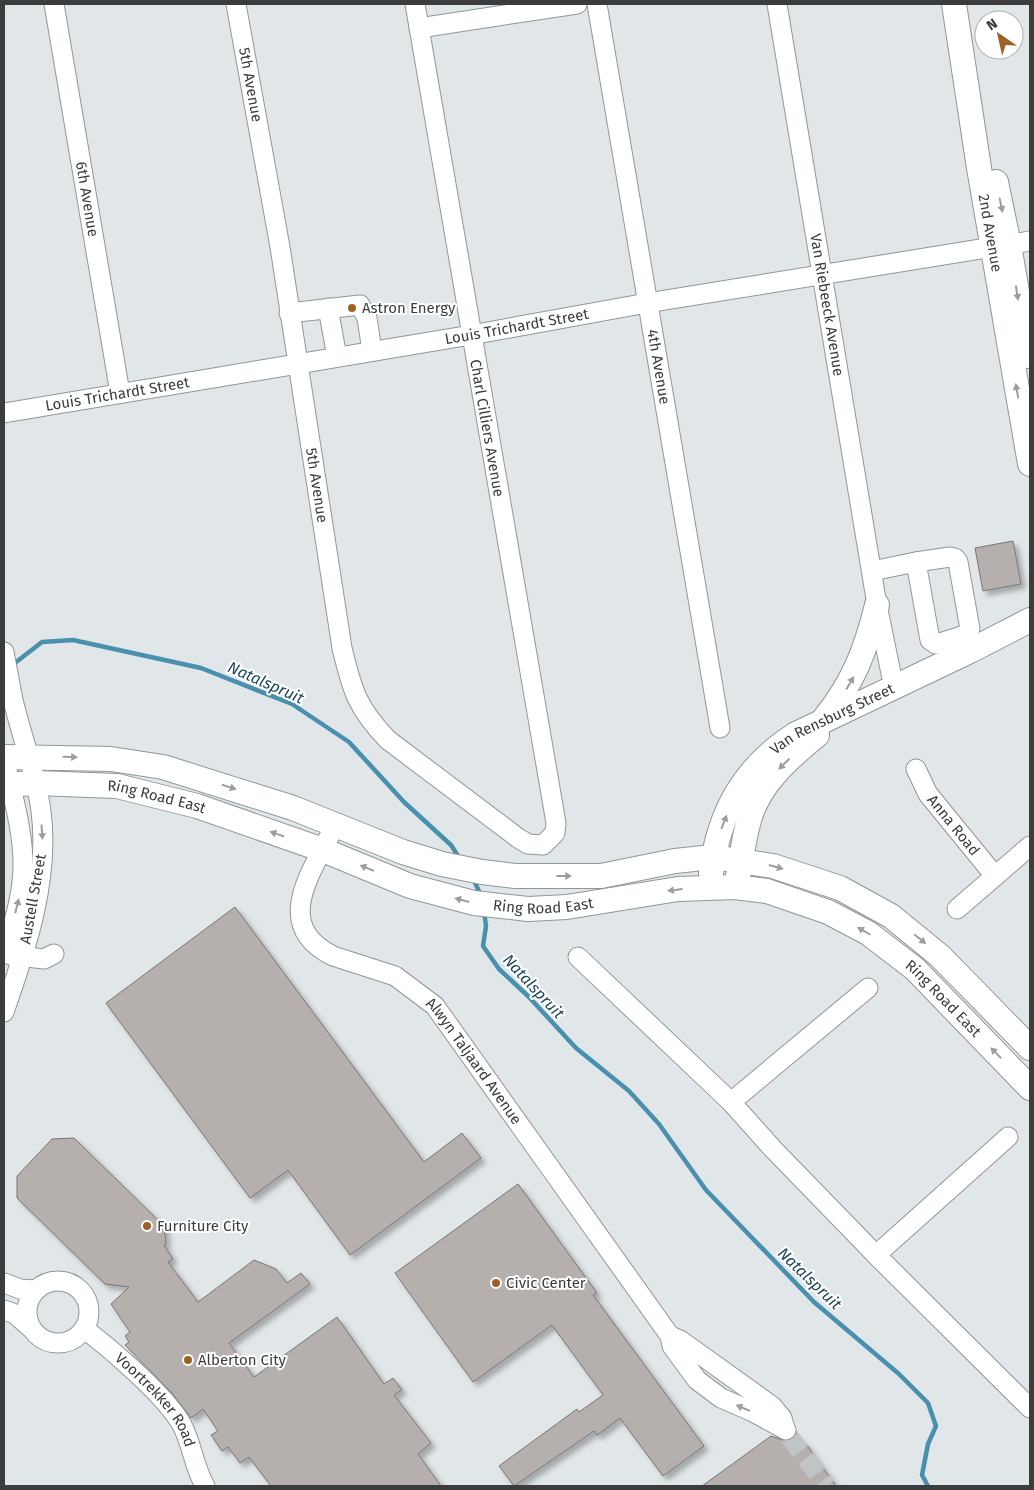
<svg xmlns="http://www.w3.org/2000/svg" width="1034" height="1490" viewBox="0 0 1034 1490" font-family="'Fira Sans',sans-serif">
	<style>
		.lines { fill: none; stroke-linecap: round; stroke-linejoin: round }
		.stream { stroke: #4890ae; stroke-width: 4.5 }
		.building { fill: #b5b0ad; stroke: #797572; filter: url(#shadow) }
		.minor-tunnel { stroke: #c0c4c7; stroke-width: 19; stroke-dasharray: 19 9; stroke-linecap: butt }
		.minor-casing { stroke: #919698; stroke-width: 21 }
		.major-casing { stroke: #919698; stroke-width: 26 }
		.minor { stroke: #fff; stroke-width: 19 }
		.major { stroke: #fff; stroke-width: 24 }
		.oneway { fill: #9c9e9e }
		.poi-dot { fill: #9e6026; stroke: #fff; stroke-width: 2 }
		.labels { text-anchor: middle; stroke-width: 4; stroke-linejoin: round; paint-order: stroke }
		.street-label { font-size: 15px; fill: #3a3c3d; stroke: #fff }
		.poi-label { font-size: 15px; fill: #3a3c3d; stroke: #fff; text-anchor: start }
		.water-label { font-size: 16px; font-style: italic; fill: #1c475a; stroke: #fff }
	</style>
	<defs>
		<filter id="shadow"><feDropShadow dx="4.5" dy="4.5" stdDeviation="2.5" flood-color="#0004"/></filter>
	</defs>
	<rect width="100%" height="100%" fill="#e1e6e9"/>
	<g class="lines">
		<path class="stream" d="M11 666 42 642 73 640 201 668 292 704 349 742 404 802 451 845 460 859
			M473 878 481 896
			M484 911 486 926 483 946 499 969 528 996 576 1048 629 1091 659 1124 706 1190 814 1302 899 1374 928 1403 936 1426 928 1444 922 1475 928 1486"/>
	</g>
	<path class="building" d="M1013 541 1021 584 983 591 975 548Z
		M235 907 424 1162 462 1133 481 1158 350 1255 288 1170 250 1198 106 1003Z
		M74 1138 164 1226 166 1243 164 1245 173 1259 168 1262 198 1302 254 1260 276 1269 287 1283 301 1273 310 1284 229 1343 254 1377 337 1317 384 1384 393 1378 402 1390 394 1395 431 1443 418 1454 441 1486H271L249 1457 240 1463 228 1447 222 1451 211 1435 218 1431 203 1409 191 1418 172 1393 125 1345 129 1342 125 1336 130 1332 111 1304 129 1287 105 1284 17 1198V1176L52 1139Z
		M518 1184 597 1293 593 1295 704 1446 663 1476 620 1418 597 1435 594 1431 514 1486 499 1466 577 1409 579 1412 603 1395 552 1325 473 1382 395 1273Z
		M771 1436 786 1441 796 1436 806 1444 836 1486H702Z"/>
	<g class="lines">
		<path class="minor-tunnel" d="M789 1436 827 1486"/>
		<defs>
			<g id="minor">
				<path id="s1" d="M54 4 120 393"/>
				<path id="s2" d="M236 4 280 247 342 648C352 690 357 708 388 740L518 838 528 844 543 845 555 833 556 823 415 4"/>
				<path id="s3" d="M597 4 720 728"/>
				<path id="s4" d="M777 4 877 605 894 688"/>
				<path d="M419 28 577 4"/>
				<path d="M328 308 337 357"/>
				<path d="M289 313 360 305 367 318 372 351"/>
				<path id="s5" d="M4 413 471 335 647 303 1030 241"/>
				<path d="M916 562 950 557 955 558 958 562 970 629 968 633 962 636"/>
				<path d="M872 571 916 562 930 640 936 644 962 636 970 651"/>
				<path d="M4 652C7 668 10 684 13 700 22 738 36 773 41 811 50 879 26 949 4 1012"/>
				<path d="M4 758C12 793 24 833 23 869 22 898 13 926 4 953"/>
				<path id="s6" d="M916 769 928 794 995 876"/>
				<path id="s7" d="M335 825C315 868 269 924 333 956L395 976 435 1006 670 1336 672 1346 697 1380 721 1398 753 1412 786 1430"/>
				<path d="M957 909 1030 846"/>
				<path d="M10 955 44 959 54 954"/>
				<path d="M578 957 731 1102"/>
				<path d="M868 988 731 1102 773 1149 876 1255"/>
				<path d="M1008 1137 876 1255 1030 1408"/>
				<circle cx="58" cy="1312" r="31"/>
				<path d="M4 1283 20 1289 36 1290"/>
				<path d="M4 1310 15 1314 31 1328"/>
				<path id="s8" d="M85 1329C112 1350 166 1396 182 1425 192 1444 194 1467 205 1486"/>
				<path d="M670 1336 680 1340 772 1406 782 1418 785 1429"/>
			</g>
			<g id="major">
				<path id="s9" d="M954 4 979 168 1030 464"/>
				<path d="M996 182 1009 245 1028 356"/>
				<path d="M824 719C853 683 866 650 877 605"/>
				<path d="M4 757 111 759 163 767 293 808 403 852 442 864 482 872 515 876H601L675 861 713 857 773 866 840 888 891 916 940 956 1030 1048"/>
				<path id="s10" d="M4 785 36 783 117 786 197 806 323 850 410 886 474 903 528 909 567 907 678 889 735 887 767 891 828 912 868 933 915 969 1030 1088"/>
				<path id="s11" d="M711 873C719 812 744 767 796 734L970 651 1030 620"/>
				<path d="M738 876C742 859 743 841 748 824 757 785 788 759 817 735"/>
			</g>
		</defs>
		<use href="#minor" class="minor-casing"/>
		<use href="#major" class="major-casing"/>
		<use href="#minor" class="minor"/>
		<use href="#major" class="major"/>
	</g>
	<defs><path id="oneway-solid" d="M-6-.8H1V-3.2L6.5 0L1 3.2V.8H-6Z" transform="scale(1.25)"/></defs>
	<g class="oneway">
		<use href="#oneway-solid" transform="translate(1001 205) rotate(78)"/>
		<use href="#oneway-solid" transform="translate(1017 293) rotate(81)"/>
		<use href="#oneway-solid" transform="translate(1017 391) rotate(-100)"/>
		<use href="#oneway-solid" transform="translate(850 683) rotate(-60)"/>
		<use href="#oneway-solid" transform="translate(70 757) rotate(2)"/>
		<use href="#oneway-solid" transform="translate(784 764) rotate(136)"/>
		<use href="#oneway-solid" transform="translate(229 787) rotate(18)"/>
		<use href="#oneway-solid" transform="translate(724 822) rotate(-69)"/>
		<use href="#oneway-solid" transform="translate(42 832) rotate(86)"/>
		<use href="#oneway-solid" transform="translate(277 834) rotate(-161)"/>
		<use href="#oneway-solid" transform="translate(776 867) rotate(15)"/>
		<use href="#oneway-solid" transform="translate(367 868) rotate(-158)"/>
		<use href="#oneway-solid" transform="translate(564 876)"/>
		<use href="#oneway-solid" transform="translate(675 890) rotate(173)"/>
		<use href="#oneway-solid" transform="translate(462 900) rotate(-165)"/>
		<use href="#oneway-solid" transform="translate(17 906) rotate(-76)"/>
		<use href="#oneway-solid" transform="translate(864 931) rotate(-150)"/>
		<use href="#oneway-solid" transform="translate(920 939) rotate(39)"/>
		<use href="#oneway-solid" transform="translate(996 1053) rotate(-134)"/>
		<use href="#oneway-solid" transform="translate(743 1408) rotate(-157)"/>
	</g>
	<g class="poi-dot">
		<circle cx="352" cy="308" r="5"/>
		<circle cx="147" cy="1226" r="5"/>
		<circle cx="496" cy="1283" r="5"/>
		<circle cx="188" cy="1360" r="5"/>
	</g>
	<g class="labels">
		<g class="street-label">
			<text dy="5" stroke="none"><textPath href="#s2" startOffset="82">5th Avenue</textPath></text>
			<text dy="5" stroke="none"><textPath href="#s1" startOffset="198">6th Avenue</textPath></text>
			<text dy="5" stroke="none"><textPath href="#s9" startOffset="232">2nd Avenue</textPath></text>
			<text dy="5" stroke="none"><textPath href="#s4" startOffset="305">Van Riebeeck Avenue</textPath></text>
			<text dy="5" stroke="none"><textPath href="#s5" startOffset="520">Louis Trichardt Street</textPath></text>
			<text dy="5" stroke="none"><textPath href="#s3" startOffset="368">4th Avenue</textPath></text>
			<text dy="5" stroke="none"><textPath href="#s5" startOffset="115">Louis Trichardt Street</textPath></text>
			<text transform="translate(487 428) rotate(80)" y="5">Charl Cilliers Avenue</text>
			<text dy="5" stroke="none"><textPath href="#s2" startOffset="488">5th Avenue</textPath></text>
			<text dy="5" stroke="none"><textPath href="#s11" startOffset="208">Van Rensburg Street</textPath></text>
			<text dy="5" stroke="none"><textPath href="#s10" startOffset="154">Ring Road East</textPath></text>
			<text dy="5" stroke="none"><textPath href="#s6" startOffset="68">Anna Road</textPath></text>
			<text transform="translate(33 899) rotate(-80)" y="5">Austell Street</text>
			<text dy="5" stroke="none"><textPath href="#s10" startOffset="559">Ring Road East</textPath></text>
			<text dy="5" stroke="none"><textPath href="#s10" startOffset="994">Ring Road East</textPath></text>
			<text dy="5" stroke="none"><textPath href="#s7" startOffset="335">Alwyn Taljaard Avenue</textPath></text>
			<text dy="5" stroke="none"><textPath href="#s8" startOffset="101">Voortrekker Road</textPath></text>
		</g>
		<g class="poi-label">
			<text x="362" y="313">Astron Energy</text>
			<text x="157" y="1231">Furniture City</text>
			<text x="506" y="1288">Civic Center</text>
			<text x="198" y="1365">Alberton City</text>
		</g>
		<g class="water-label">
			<text transform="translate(266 682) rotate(24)" y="6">Natalspruit</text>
			<text transform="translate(534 986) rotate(47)" y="6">Natalspruit</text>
			<text transform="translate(810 1278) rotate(44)" y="6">Natalspruit</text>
		</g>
	</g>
	<rect width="1034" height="1490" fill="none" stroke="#3a3c3d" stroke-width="10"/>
	<g transform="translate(999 35) rotate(326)"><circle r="24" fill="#ffffff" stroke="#b0b1b1"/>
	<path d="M0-4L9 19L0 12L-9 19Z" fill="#9e6026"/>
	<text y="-8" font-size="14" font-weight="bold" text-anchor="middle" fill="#3a3c3d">N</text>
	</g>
</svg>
